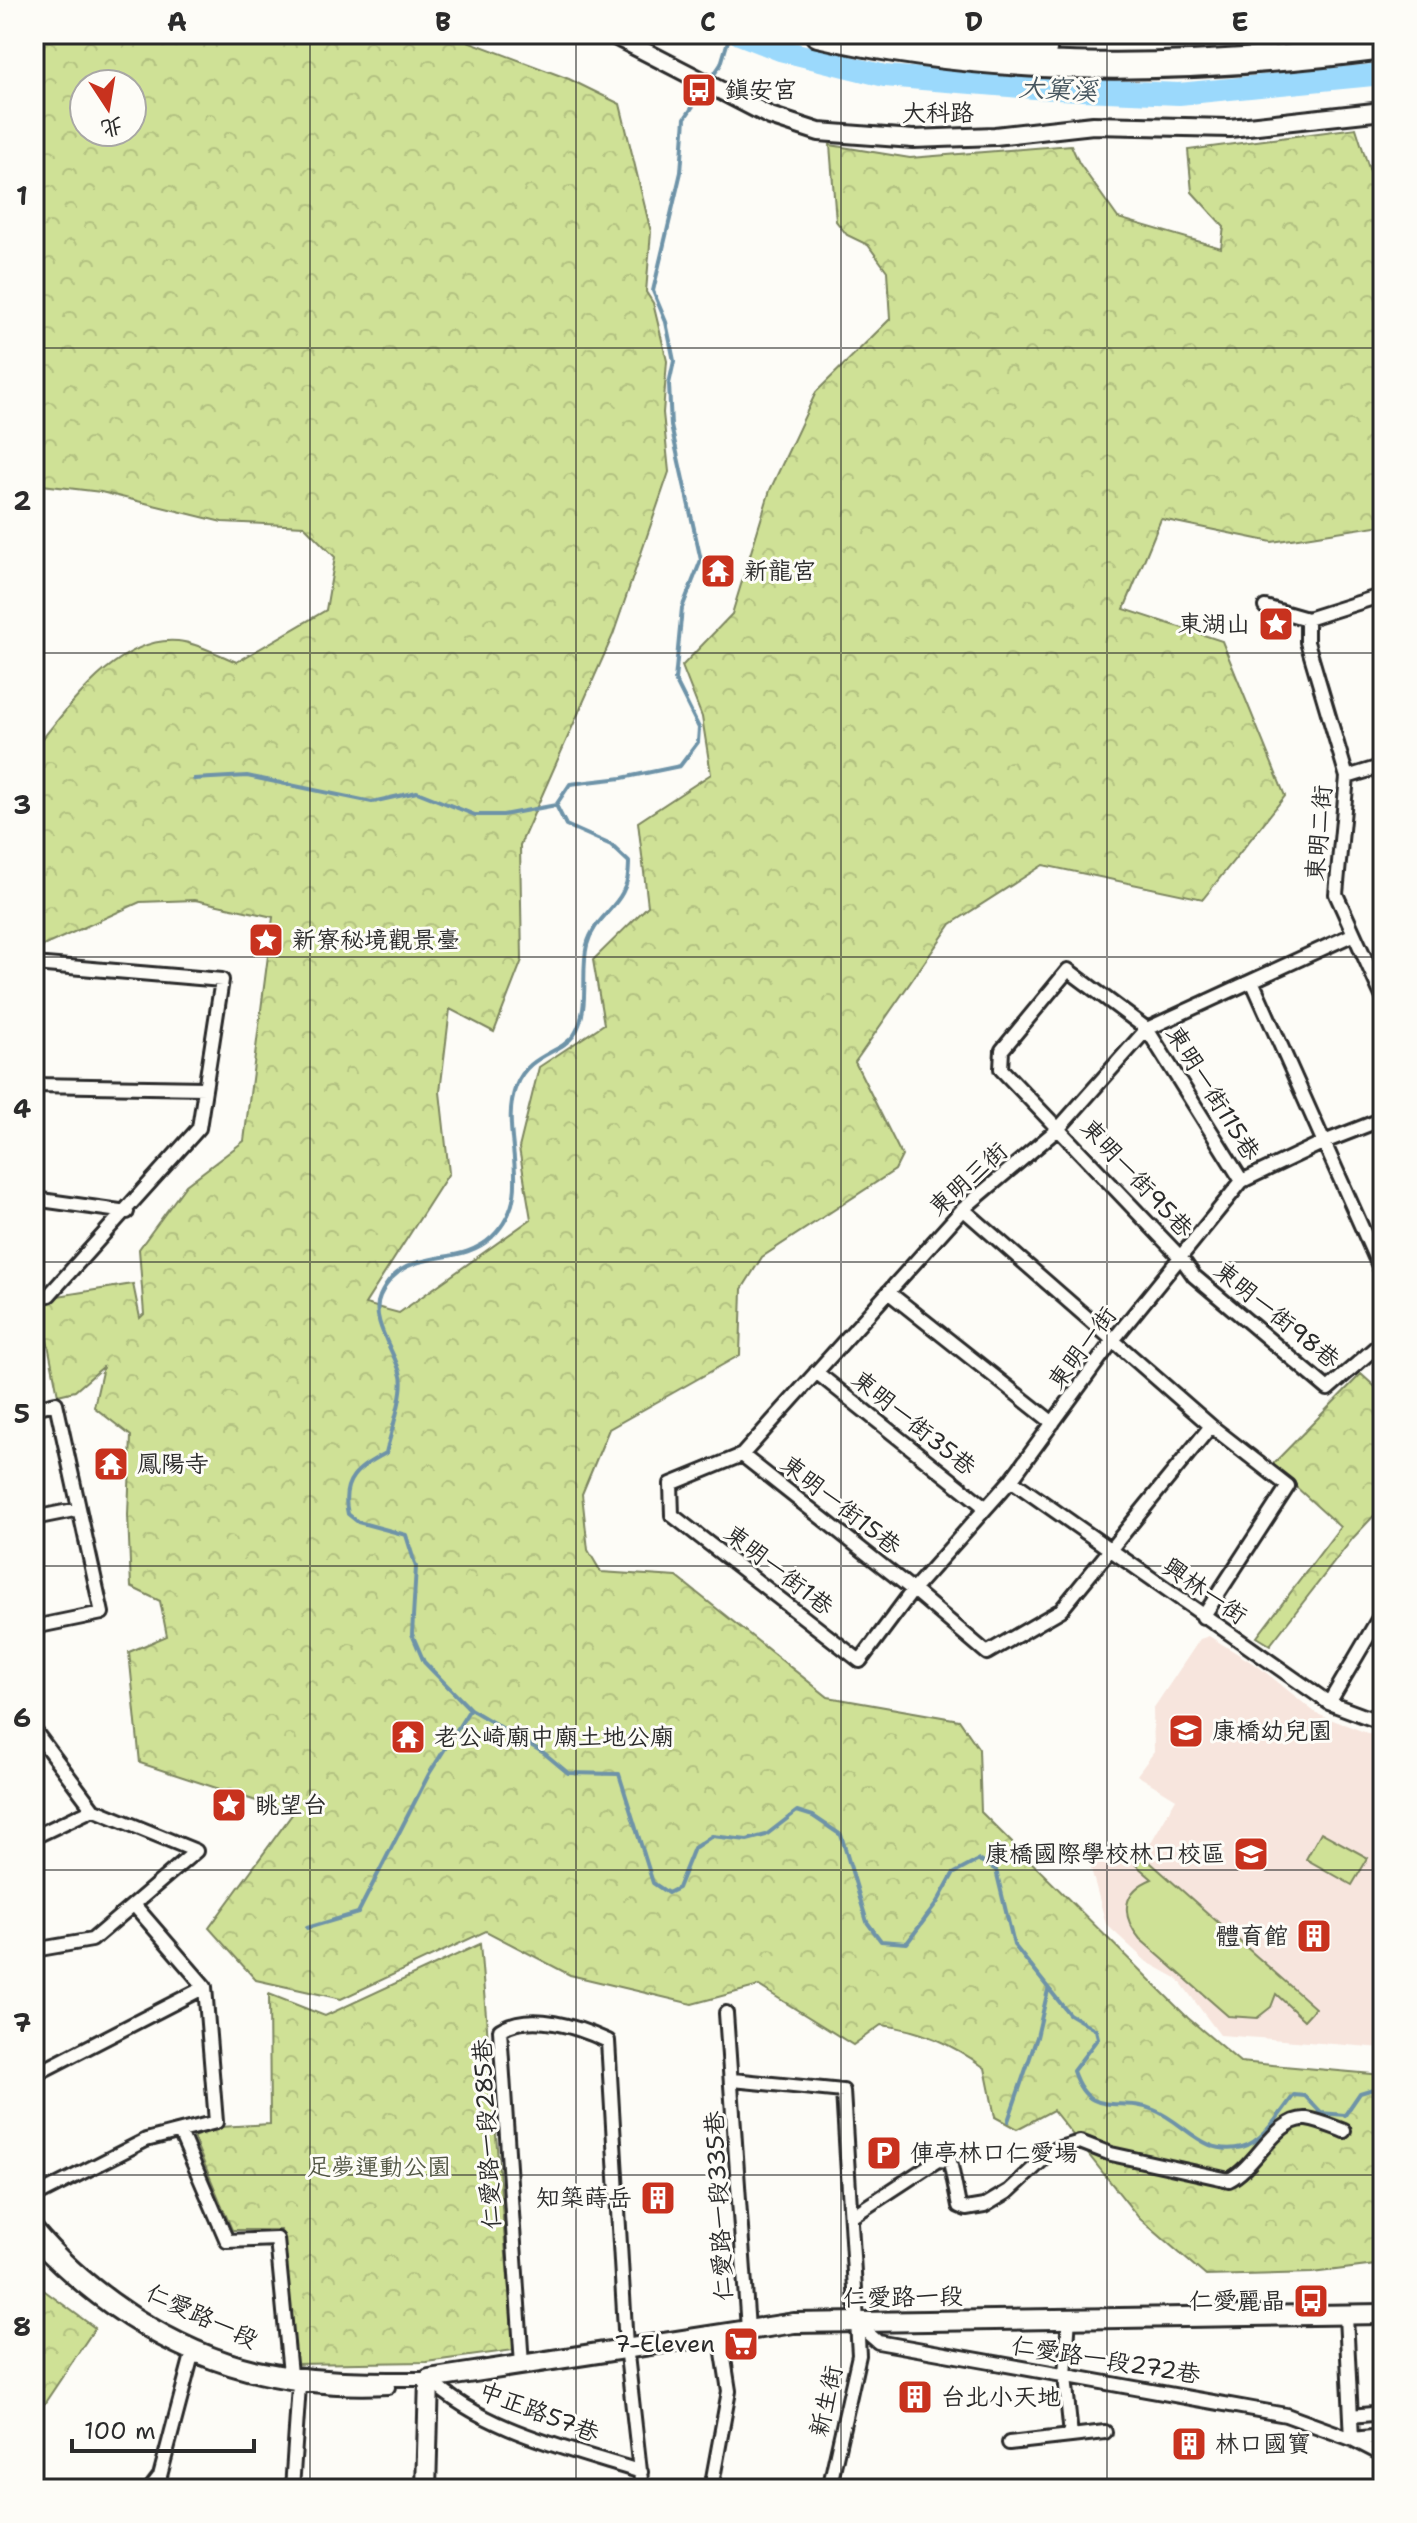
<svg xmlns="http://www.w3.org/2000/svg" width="1417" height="2523" viewBox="0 0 1417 2523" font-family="'Shantell Sans','LXGW WenKai TC',sans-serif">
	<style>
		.built { fill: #f7e5dd }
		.grass { fill: #cfe196; stroke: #7d8660; stroke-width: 2 }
		.forest { fill: url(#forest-crowns); stroke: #7d8660; stroke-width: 2; fill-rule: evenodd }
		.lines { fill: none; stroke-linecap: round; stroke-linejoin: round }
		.stream { stroke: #6e93a8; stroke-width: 4 }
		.river { stroke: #9bd9fc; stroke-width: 22 }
		.minor-casing { stroke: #2b2b2b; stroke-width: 18 }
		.tertiary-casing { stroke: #2b2b2b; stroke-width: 22 }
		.secondary-casing { stroke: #2b2b2b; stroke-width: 24 }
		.motorway-casing { stroke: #2b2b2b; stroke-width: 30 }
		.minor { stroke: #fdfcf7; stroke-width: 12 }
		.tertiary { stroke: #fdfcf7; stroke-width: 16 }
		.secondary { stroke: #fdfcf7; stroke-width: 18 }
		.motorway { stroke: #fdfcf7; stroke-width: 24 }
		.grid { fill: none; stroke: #2b2b2b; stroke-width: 2; stroke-opacity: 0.55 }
		.labels { text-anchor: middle; stroke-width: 6; stroke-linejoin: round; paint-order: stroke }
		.poi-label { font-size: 24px; fill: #2b2b2b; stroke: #fdfcf7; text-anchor: start }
		.street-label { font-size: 24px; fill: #2b2b2b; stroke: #fdfcf7 }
		.park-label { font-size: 24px; fill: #545846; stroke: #fdfcf7 }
		.water-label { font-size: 26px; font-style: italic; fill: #47565f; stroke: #fdfcf7 }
		.neatline { fill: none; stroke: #2b2b2b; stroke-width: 3 }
		.grid-label { font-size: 26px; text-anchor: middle; font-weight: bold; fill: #2b2b2b }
	</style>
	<defs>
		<pattern id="forest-crowns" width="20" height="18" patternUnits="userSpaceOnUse" patternTransform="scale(2)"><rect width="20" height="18" fill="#cfe196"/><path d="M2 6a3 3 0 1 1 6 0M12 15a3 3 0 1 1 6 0" fill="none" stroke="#b2c181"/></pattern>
	</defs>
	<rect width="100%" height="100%" fill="#fdfcf7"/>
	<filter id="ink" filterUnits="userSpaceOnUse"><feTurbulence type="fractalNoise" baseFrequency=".0125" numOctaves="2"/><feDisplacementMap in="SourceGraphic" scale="16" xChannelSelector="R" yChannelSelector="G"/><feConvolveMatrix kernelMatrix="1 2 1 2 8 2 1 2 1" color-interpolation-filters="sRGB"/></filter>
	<g filter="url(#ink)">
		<path class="built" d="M1209 1636 1259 1667 1317 1714 1383 1739V2048L1220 2035 1178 1979 1147 1962 1106 1924 1090 1865 1150 1844 1176 1799 1137 1775 1154 1752 1153 1709 1200 1639Z"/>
		<path class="grass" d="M1321 1832 1368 1858 1352 1885 1306 1859Z
			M1143 1856 1315 2008 1304 2020 1276 1994 1271 2007 1257 2018 1228 2016 1140 1939C1120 1915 1122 1891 1152 1879L1136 1865Z"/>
		<path class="forest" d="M34 34H449L569 79 620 104 651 232 646 292 653 303 667 361 663 413 669 472 613 635 520 845 522 960 494 1032 450 1009 440 1092 449 1173 365 1304 399 1313 531 1219 519 1148 539 1067 604 1024 593 960 648 906 638 822 711 774 702 717 682 666 732 614 770 490 816 392 890 319 887 271 868 245 847 235 836 221 830 145 910 158 1071 145 1079 163 1118 218 1221 248 1224 227 1192 192 1188 150 1356 128 1374 184 1383 185V525L1272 542 1161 519 1124 609 1222 641 1285 796 1203 899 1043 865 951 924 855 1062 902 1156 895 1170 762 1257 742 1289 740 1355 609 1429 582 1494 588 1550 601 1572 677 1577 828 1697 959 1720 979 1749 981 1812 1188 2018 1240 2062 1383 2075V2264L1312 2273 1206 2276 1139 2218 1053 2110 1017 2129 995 2117 985 2068C954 2045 919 2029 881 2025L853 2045 759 1986 692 2004 570 1975 486 1931 341 1999 256 1980 209 1928 293 1813 140 1763 129 1652 167 1636 160 1601 131 1587 128 1515 131 1436 94 1407 103 1367 75 1391 58 1395 39 1299 133 1284 140 1318 144 1314 139 1249 186 1185 244 1141 273 917 195 900 140 902 41 947 34 946V755L39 743C71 704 121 635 178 641 197 643 219 655 237 662L326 610 335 557 304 526 222 522 101 492 34 484ZM84 84H132V132H84Z
			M1361 1374 1383 1394V1506L1353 1538 1270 1645 1257 1637 1340 1527 1272 1465Z
			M480 1944 514 2350 426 2362 294 2364 281 2230H232L193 2137 220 2127 270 2124 269 1994 325 2016Z
			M34 2283 95 2328 34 2419Z"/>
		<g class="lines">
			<path class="stream" d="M711 79 721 64 730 34
				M706 87 685 118 681 172 653 291 666 322 674 361 669 384 671 426 701 560 682 608 675 680 699 728 698 742 680 766 622 778 570 784 556 805 566 825 611 845 629 862C630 907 596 911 587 945 580 973 591 1009 574 1035 560 1054 528 1054 516 1086 497 1134 539 1192 492 1237 457 1270 404 1243 380 1296 369 1320 396 1353 401 1376 405 1392 390 1435 386 1453 358 1468 340 1479 348 1514L358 1522 406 1535 416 1567 412 1634 424 1662 470 1709 544 1753 568 1773 619 1774 653 1883 668 1893 678 1888 694 1848 712 1836 747 1840 766 1835 797 1811 813 1816 841 1835 867 1922 881 1941 907 1943 937 1903 953 1874 979 1860 996 1870 1014 1945 1069 2014 1096 2030 1098 2038 1073 2071C1090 2121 1119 2095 1154 2110 1185 2122 1203 2157 1242 2147 1263 2142 1281 2112 1294 2095L1305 2096 1321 2113 1345 2115 1360 2093 1383 2086
				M194 779 247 776 372 802 417 792 475 815H503L556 805
				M307 1928 358 1913 429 1774 470 1709
				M1008 2121 1037 2037 1048 1990"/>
			<path class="river" d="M739 34 780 50 885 76 1034 88 1179 94 1383 74"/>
			<defs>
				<path id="minor" d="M1265 607 1307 619 1383 595
					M1307 619V642L1347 777 1336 894 1383 998
					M1347 777 1383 766
					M1354 934 1147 1029 1059 1128 963 1209 742 1455 671 1484 672 1515 860 1661 913 1590 1011 1480 1114 1339 1242 1181 1324 1142 1383 1119
					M34 964 222 980 199 1128 49 1295 34 1298
					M1253 983 1383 1275
					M34 1085 205 1088
					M1242 1181 1147 1029 1068 970 1002 1050 1001 1069 1182 1259 1194 1276 1328 1389 1383 1341
					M34 1199 127 1212
					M963 1209 1211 1426 1288 1486 1203 1617
					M888 1292 1053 1423
					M816 1372 985 1507
					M34 1408 56 1403 102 1613 34 1627
					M742 1455 913 1590 987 1653 1061 1610 1211 1426
					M1011 1480 1329 1703 1383 1723
					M34 1518 79 1509
					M1329 1703 1383 1611
					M34 1730 93 1809
					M34 1837 93 1809 196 1851 92 1940 34 1950
					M726 2013 748 2329
					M34 2075 205 1987
					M733 2080 843 2091 859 2355 829 2489
					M180 2132 227 2241 277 2239 290 2374 299 2385 292 2489
					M34 2197 146 2140 216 2122 205 1987 135 1906
					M851 2217 938 2160 950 2161 959 2206 966 2209 984 2206 1009 2191 1053 2150 1080 2142 1111 2154 1229 2180C1256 2167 1277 2116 1307 2119 1320 2121 1333 2127 1344 2131
					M34 2226C88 2291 174 2349 258 2368 314 2380 372 2379 429 2379
					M34 2241C132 2343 245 2394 388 2387
					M1346 2316 1352 2439
					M1069 2317 1065 2376 1071 2436 1105 2432
					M855 2322 878 2342 1286 2415 1352 2439 1383 2455
					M522 2365 500 2030C531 2011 578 2027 608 2041L626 2346 642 2489
					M429 2379C484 2431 570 2449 641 2472
					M1351 2416 1383 2413
					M1352 2439 1383 2436
					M1009 2443 1071 2436
					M150 2489 160 2476 192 2355
					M711 2489 729 2391 720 2333"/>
				<path id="tertiary" d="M611 34 770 116 819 132 913 139 995 136 1093 125 1230 128 1383 111"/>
				<path id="secondary" d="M426 2489 429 2379 794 2323 1383 2314"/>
				<path id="motorway" d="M818 34C1002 77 1197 71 1383 47
					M914 34 1044 49"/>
			</defs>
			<use href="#minor" class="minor-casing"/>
			<use href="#tertiary" class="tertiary-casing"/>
			<use href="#secondary" class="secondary-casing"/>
			<use href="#motorway" class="motorway-casing"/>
			<use href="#minor" class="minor"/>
			<use href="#tertiary" class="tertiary"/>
			<use href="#secondary" class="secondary"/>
			<use href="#motorway" class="motorway"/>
		</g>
	</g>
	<path class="grid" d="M310 34V2489M576 34V2489M841 34V2489M1107 34V2489M34 348H1383M34 653H1383M34 957H1383M34 1262H1383M34 1566H1383M34 1870H1383M34 2175H1383"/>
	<defs>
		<symbol id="bus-square" viewBox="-11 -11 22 22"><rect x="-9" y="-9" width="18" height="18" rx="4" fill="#c8321e" stroke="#fdfcf7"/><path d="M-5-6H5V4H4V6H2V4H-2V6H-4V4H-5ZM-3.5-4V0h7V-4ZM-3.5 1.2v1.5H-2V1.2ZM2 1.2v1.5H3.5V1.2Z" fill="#fff"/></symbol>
		<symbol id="temple-square" viewBox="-11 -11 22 22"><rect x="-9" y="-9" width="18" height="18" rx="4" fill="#c8321e" stroke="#fdfcf7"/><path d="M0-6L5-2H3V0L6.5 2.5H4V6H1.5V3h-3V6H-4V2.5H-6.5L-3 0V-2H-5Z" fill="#fff"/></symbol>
		<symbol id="sight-square" viewBox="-11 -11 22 22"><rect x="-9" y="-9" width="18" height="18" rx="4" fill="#c8321e" stroke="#fdfcf7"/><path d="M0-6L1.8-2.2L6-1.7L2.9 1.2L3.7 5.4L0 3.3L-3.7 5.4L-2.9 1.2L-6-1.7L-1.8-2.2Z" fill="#fff"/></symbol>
		<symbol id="school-square" viewBox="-11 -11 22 22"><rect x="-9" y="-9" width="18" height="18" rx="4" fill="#c8321e" stroke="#fdfcf7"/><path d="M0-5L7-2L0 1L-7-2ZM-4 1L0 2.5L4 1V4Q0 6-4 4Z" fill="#fff"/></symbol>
		<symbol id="building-square" viewBox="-11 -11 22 22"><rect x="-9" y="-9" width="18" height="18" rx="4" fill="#c8321e" stroke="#fdfcf7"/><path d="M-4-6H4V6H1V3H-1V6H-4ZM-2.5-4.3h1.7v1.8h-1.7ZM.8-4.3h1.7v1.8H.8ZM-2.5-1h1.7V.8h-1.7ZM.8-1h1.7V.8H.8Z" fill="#fff"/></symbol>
		<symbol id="parking-square" viewBox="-11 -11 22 22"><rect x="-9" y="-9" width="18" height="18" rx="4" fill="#c8321e" stroke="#fdfcf7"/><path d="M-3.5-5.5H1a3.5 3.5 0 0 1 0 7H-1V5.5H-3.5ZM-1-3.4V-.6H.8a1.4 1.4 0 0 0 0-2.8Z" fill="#fff"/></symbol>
		<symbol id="supermarket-square" viewBox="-11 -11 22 22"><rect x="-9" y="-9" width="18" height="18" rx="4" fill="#c8321e" stroke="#fdfcf7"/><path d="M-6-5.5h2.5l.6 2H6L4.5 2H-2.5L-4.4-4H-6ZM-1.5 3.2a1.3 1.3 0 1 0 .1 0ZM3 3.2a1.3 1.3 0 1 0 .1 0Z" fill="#fff"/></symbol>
	</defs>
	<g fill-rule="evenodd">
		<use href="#bus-square" x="679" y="70" width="40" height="40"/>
		<use href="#temple-square" x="698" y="551" width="40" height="40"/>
		<use href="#sight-square" x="1256" y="604" width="40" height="40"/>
		<use href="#sight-square" x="246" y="920" width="40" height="40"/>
		<use href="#temple-square" x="91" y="1444" width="40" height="40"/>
		<use href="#school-square" x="1166" y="1711" width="40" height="40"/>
		<use href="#temple-square" x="388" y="1717" width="40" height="40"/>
		<use href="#sight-square" x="209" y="1785" width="40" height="40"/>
		<use href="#school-square" x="1231" y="1834" width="40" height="40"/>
		<use href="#building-square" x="1294" y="1916" width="40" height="40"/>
		<use href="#parking-square" x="864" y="2133" width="40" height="40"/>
		<use href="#building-square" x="638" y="2178" width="40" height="40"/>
		<use href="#bus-square" x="1291" y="2281" width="40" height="40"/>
		<use href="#supermarket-square" x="721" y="2324" width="40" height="40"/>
		<use href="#building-square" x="895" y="2377" width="40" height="40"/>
		<use href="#building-square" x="1169" y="2424" width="40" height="40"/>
	</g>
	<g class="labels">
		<g class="poi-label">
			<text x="725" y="98">鎮安宮</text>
			<text x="744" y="579">新龍宮</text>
			<text x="1250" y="632" text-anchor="end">東湖山</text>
			<text x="292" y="948">新寮秘境觀景臺</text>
			<text x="137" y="1472">鳳陽寺</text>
			<text x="1212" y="1739">康橋幼兒園</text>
			<text x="434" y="1745">老公崎廟中廟土地公廟</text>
			<text x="255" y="1813">眺望台</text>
			<text x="1225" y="1862" text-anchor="end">康橋國際學校林口校區</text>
			<text x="1288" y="1944" text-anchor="end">體育館</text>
			<text x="910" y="2161">俥亭林口仁愛場</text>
			<text x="632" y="2206" text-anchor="end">知築蒔岳</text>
			<text x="1285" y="2309" text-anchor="end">仁愛麗晶</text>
			<text x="715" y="2352" text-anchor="end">7-Eleven</text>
			<text x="941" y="2405">台北小天地</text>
			<text x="1215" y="2452">林口國寶</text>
		</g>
		<g class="street-label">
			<text x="938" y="121">大科路</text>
			<text transform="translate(1319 833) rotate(-85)" y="8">東明二街</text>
			<text transform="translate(1213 1093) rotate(58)" y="8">東明一街115巷</text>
			<text transform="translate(1137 1178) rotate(47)" y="8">東明一街95巷</text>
			<text transform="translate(968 1179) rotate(-42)" y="8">東明三街</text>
			<text transform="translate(1277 1315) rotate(39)" y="8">東明一街98巷</text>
			<text transform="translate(1082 1348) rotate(-53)" y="8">東明一街</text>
			<text transform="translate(914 1423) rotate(39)" y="8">東明一街35巷</text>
			<text transform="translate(841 1505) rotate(38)" y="8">東明一街15巷</text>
			<text transform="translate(779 1570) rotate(38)" y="8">東明一街1巷</text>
			<text transform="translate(1205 1591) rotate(35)" y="8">興林一街</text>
			<text transform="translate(487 2134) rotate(-93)" y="8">仁愛路一段285巷</text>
			<text transform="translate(719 2206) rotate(-93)" y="8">仁愛路一段335巷</text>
			<text transform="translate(903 2297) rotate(-1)" y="8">仁愛路一段</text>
			<text transform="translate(202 2316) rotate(25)" y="8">仁愛路一段</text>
			<text transform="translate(1106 2360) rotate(9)" y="8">仁愛路一段272巷</text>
			<text transform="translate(826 2401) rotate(-77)" y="8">新生街</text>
			<text transform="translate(539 2412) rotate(21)" y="8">中正路57巷</text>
		</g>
		<g class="park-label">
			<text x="379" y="2175">足夢運動公園</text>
		</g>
		<g class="water-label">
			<text transform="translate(1058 89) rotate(3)" y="9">大窠溪</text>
		</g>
	</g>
	<rect width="1417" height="2523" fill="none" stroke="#fdfcf7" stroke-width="88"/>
	<g transform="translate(108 108) rotate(168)"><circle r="38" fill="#fdfcf7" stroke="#a9a8a5" stroke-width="2"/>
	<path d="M0-6L14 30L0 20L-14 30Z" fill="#c8321e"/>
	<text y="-12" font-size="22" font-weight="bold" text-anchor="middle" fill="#2b2b2b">北</text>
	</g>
	<path d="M72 2439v12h182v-12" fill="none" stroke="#2b2b2b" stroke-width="4"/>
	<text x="84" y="2439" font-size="24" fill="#2b2b2b" stroke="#fdfcf7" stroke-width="6" paint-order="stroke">100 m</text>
	<rect x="44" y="44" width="1329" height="2435" class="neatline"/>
	<g class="grid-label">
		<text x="177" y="31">A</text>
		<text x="443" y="31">B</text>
		<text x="708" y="31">C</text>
		<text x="974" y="31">D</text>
		<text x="1240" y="31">E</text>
		<text x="22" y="205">1</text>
		<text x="22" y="510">2</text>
		<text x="22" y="814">3</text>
		<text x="22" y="1118">4</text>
		<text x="22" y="1423">5</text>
		<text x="22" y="1727">6</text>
		<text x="22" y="2032">7</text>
		<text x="22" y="2336">8</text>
	</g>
</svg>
